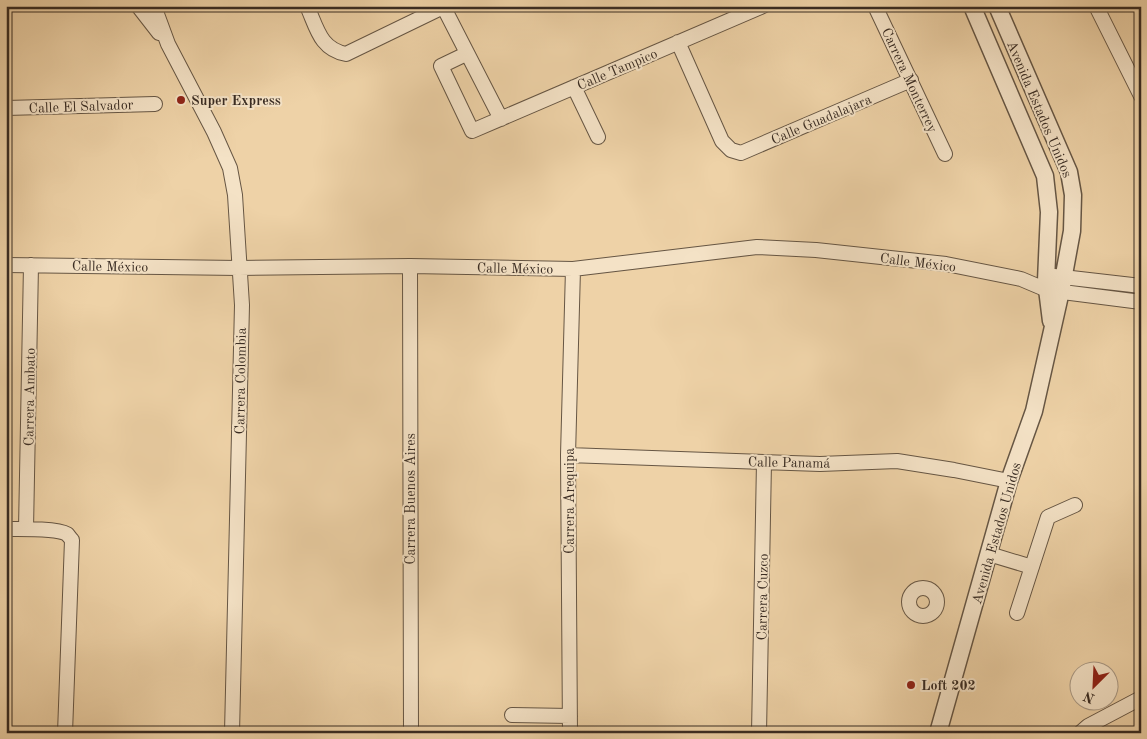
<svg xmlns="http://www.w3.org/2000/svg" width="1147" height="739" viewBox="0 0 1147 739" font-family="'Old Standard TT',serif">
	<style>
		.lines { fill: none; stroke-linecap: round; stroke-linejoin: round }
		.minor-casing { stroke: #665644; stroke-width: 16 }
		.tertiary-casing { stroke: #665644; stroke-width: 19 }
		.minor { stroke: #f4e2c6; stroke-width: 14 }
		.tertiary { stroke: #f4e2c6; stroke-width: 16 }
		.poi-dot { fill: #8f2418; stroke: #f4e2c6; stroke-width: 2 }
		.labels { text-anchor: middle; stroke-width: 4; stroke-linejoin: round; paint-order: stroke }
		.street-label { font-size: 14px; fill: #392c23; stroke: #f4e2c6 }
		.poi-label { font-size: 14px; font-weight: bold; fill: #392c23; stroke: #f4e2c6; text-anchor: start }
	</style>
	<rect width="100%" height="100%" fill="#eed2a7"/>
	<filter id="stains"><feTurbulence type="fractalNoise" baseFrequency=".004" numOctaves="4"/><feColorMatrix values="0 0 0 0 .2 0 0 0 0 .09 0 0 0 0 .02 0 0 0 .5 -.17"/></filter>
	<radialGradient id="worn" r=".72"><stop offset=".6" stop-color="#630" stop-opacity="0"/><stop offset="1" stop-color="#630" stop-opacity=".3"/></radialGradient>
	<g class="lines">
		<defs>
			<path id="minor" d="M138 6 159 33
				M154 6 168 44 214 132 230 168 235 195 242 305 232 733
				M307 6C317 28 320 49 346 54L443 7
				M443 6 501 119
				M875 6 945 154
				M1096 6 1141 96
				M678 42 722 141 731 150 741 153 911 80
				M466 54 441 66 472 131 763 6
				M574 87 598 137
				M6 108 155 104
				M6 265 239 268 410 266 573 269 757 247 816 250 946 264 1021 279 1047 290 1141 302
				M410 266 411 733
				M1054 276 1141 286
				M568 455 820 464 897 461 954 470 1009 481
				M6 529C19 529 57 528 67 534 68 535 71 539 72 540L65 733
				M26 529 31 265
				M989 554 1032 567
				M909 602a14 14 0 1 1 28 0a14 14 0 1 1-28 0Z
				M1017 613 1048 517 1075 505
				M512 715 570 716
				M570 733 568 455 573 269
				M759 733 764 462
				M1080 733 1088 726 1141 698"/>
			<path id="tertiary" d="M972 6 1045 176 1049 212 1046 281 1051 321
				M938 733 1009 481 1034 411 1061 291 1072 231 1073 195 1069 172 997 6"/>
		</defs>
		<use href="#minor" class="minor-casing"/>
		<use href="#tertiary" class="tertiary-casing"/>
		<use href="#minor" class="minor"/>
		<use href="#tertiary" class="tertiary"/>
	</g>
	<g class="poi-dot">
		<circle cx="181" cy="100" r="5"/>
		<circle cx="911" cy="685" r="5"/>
	</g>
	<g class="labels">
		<g class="street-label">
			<text transform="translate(617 69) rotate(-23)" y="5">Calle Tampico</text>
			<text transform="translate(910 80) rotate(65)" y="5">Carrera Monterrey</text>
			<text transform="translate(81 106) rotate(-2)" y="5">Calle El Salvador</text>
			<text transform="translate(1040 109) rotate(67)" y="5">Avenida Estados Unidos</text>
			<text transform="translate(821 119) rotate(-23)" y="5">Calle Guadalajara</text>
			<text transform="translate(918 262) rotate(7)" y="5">Calle México</text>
			<text transform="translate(110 266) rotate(1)" y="5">Calle México</text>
			<text transform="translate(515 268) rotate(1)" y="5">Calle México</text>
			<text transform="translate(240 381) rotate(-89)" y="5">Carrera Colombia</text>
			<text transform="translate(29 397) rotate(-89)" y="5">Carrera Ambato</text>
			<text transform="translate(789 462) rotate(1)" y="5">Calle Panamá</text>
			<text transform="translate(410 499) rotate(-90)" y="5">Carrera Buenos Aires</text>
			<text transform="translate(569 501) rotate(-90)" y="5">Carrera Arequipa</text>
			<text transform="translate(996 533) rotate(-74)" y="5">Avenida Estados Unidos</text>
			<text transform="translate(762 597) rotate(-89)" y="5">Carrera Cuzco</text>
		</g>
		<g class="poi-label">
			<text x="191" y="105">Super Express</text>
			<text x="921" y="690">Loft 202</text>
		</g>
	</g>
	<rect width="1147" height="739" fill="none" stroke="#eed2a7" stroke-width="25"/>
	<rect x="8" y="8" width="1132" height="724" fill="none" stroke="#392c23" stroke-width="2.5"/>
	<rect x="12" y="12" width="1122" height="714" fill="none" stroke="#392c23"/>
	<g transform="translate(1094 686) rotate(204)"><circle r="24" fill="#f4e2c6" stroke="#a99985"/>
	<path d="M0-4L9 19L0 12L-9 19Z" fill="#8f2418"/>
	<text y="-8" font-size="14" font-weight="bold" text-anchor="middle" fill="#392c23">N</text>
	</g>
	<rect width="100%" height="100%" filter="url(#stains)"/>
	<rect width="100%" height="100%" fill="url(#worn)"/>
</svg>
